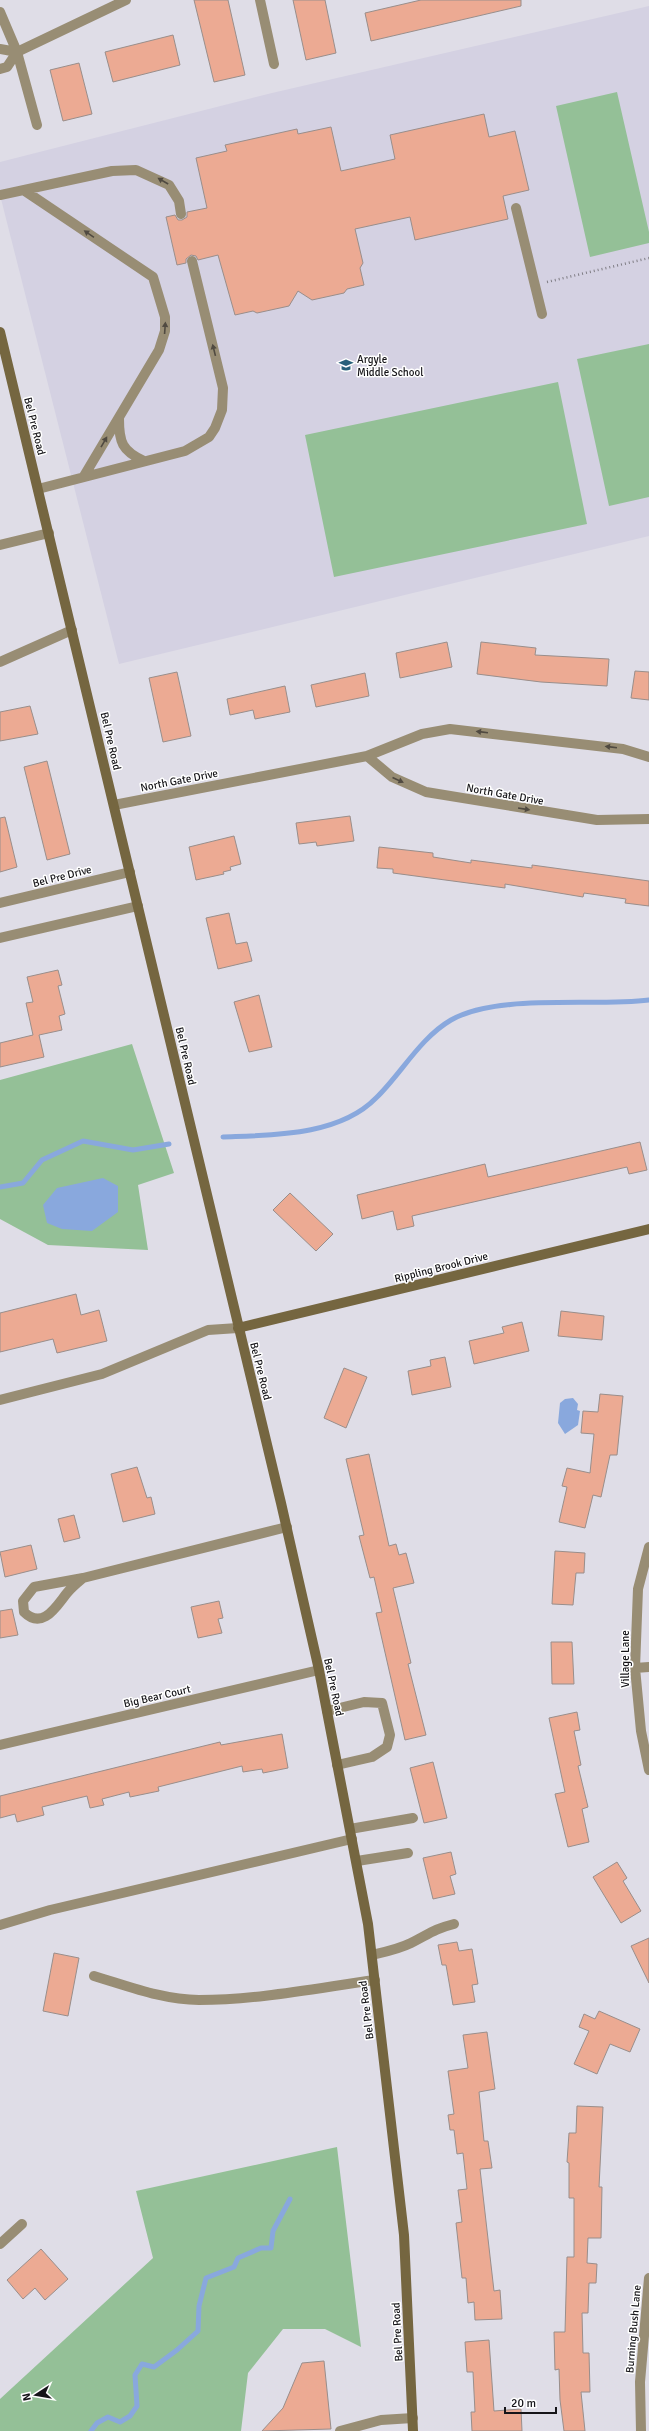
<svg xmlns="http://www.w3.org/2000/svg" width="649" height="2431" viewBox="0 0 649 2431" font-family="Signika,sans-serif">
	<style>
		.built { fill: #d4d1e2 }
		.green { fill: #94c097 }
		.water { fill: #89a8dd }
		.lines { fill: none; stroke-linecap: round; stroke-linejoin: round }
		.stream { stroke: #89a8dd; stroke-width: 5 }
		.building { fill: #ecaa93; stroke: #998e8b }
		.path { stroke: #7f7d84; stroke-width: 2.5; stroke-dasharray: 1 3; stroke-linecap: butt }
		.lane { stroke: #988d74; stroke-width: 10 }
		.street { stroke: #988d74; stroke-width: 10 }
		.secondary { stroke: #756640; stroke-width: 10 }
		.oneway { fill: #504a41 }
		.labels { text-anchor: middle; stroke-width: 3; stroke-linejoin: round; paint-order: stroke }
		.poi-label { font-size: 11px; fill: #151418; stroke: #fff; text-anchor: start }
		.street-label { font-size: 11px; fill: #151418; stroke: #fff }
	</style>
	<rect width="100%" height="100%" fill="#dfdde7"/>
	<path class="built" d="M649 6V536L119 664 0 195V162L272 93Z"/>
	<path class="green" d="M617 92 649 232V243L590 257 556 106Z
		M649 344V497L609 506 577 359Z
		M558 382 587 524 334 577 305 435Z
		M132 1044 174 1173 138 1185 148 1250 48 1245 0 1219V1080Z
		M337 2147 361 2347 325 2329H283L248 2373 241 2431H0V2399L153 2258 136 2191Z"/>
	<path class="water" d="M103 1178 118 1186V1212L92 1231 62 1229 47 1223 43 1205 57 1188Z
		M573 1398 578 1404 577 1410 580 1411 578 1425 565 1434 558 1423 560 1403 565 1399Z"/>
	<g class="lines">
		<path class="stream" d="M223 1137C272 1135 339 1136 376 1098 401 1074 420 1038 451 1020 498 993 594 1007 649 1000
			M0 1187 23 1183 42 1160 83 1141 133 1150 169 1144
			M91 2431 97 2423 108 2417 120 2422 130 2416 137 2406 135 2375 142 2364 154 2367 177 2350 198 2331 199 2306 206 2278 234 2267 238 2258 261 2248H271L273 2231 290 2199"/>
	</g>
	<path class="building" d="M194 0H228L245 75 214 82Z
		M293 0H325L336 53 306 60Z
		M421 0H521V6L371 41 365 13Z
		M173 35 180 65 113 82 105 52Z
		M79 63 92 114 63 121 50 70Z
		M484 114 489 137 515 131 529 190 503 196 508 219 415 240 410 217 355 229 363 263 360 268 364 285 347 289 344 293 312 300 298 291 289 306 257 313 253 311 235 315 218 255 198 260 196 256 191 255 186 259V263L177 265 166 217 175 215 178 220H182L187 217V212L207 208 196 158 227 151 225 145 297 129 298 134 331 127 341 171 395 159 390 135Z
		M447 642 452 667 400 678 396 653Z
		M481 642 536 648 535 655 609 659 607 686 541 682 477 674Z
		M635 671 649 672V700L631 698Z
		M177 672 191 736 163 742 149 678Z
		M365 673 369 696 316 707 311 685Z
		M285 686 290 712 255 719 253 710 230 715 227 699Z
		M30 706 38 734 0 741V712Z
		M47 761 70 854 47 860 24 767Z
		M350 816 354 841 317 846 316 842 299 844 296 823Z
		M5 817 17 867 0 872V818Z
		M234 836 241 864 230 867 231 870 223 872 224 874 196 880 189 847Z
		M379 847 433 853V857L471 863V860L532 868V865L649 881V906L625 903 626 899 584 893 583 897 505 884V888L393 873V869L377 868Z
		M229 913 236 944 247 942 252 961 218 969 206 918Z
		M58 970 62 985 58 986 65 1014 59 1016 62 1030 39 1035 44 1057 0 1067V1043L33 1035 26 1003 33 1002 27 977Z
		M259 995 272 1047 249 1052 234 1002Z
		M640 1142 647 1170 629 1174 627 1167 412 1216 414 1226 397 1230 393 1211 362 1219 357 1195 485 1164 488 1177Z
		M290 1193 333 1234 316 1251 273 1210Z
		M76 1294 81 1315 99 1310 107 1341 57 1353 53 1339 0 1352V1313Z
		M561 1311 604 1316 602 1340 558 1336Z
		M522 1322 529 1351 474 1364 469 1341 504 1333 502 1327Z
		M445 1357 451 1387 412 1395 408 1371 431 1366 430 1360Z
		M344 1368 367 1377 346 1428 324 1418Z
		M600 1394 623 1396 617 1455H610L601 1497 593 1495 585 1528 559 1522 567 1487 562 1486 567 1468 590 1473 594 1434 581 1433 583 1411 598 1412Z
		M369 1454 389 1546 396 1544 399 1555 406 1553 414 1583 393 1588 411 1663 408 1664 426 1735 405 1740 376 1613 382 1612 374 1577 370 1578 359 1536 364 1535 346 1459Z
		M137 1467 147 1498 151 1497 155 1514 123 1522 111 1474Z
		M74 1515 80 1538 64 1542 58 1519Z
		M31 1545 37 1569 5 1577 0 1552Z
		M555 1551 585 1553 584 1573H576L573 1605 552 1604Z
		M219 1601 223 1618 218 1619 222 1633 198 1638 191 1607Z
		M12 1609 18 1635 0 1638V1611Z
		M551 1642H572L574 1684H552Z
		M577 1712 580 1730 574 1731 581 1765 578 1766 588 1807 582 1809 589 1842 568 1847 555 1794 565 1792 549 1718Z
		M282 1734 288 1768 263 1773 262 1769 243 1772 242 1766 158 1787 159 1791 130 1797 129 1792 102 1799 104 1805 90 1808 87 1796 42 1807 44 1815 17 1822 15 1814 0 1818V1796L220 1742 221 1745Z
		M433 1762 447 1818 424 1823 410 1768Z
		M451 1852 456 1874 450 1876 455 1894 433 1899 423 1858Z
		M617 1862 627 1878 623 1881 641 1911 621 1923 593 1877Z
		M649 1938V1983L631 1946Z
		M457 1942 459 1951 472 1949 478 1984 472 1985 475 2002 453 2005 446 1965H442L438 1945Z
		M54 1953 79 1958 68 2016 43 2011Z
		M599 2011 640 2029 630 2052 610 2044 597 2074 574 2064 589 2031 579 2027 584 2014 595 2019Z
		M487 2032 495 2089 479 2092 484 2141H488L492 2168 480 2169 494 2291 500 2290 502 2319 475 2320 474 2302 468 2303 466 2278H462L456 2223 462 2222 458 2190 467 2189 463 2153 457 2154 454 2130H450L448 2115 454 2114 448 2071 468 2068 463 2035Z
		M577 2106 603 2107 599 2187H602L601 2238H588L587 2263 597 2264 596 2283H589L588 2313H582L583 2353H589L590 2392H581L585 2431H564L560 2400 559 2369 555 2370 554 2332H565L567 2257H574V2198H569V2163L567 2162 569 2133H576Z
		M41 2249 68 2279 45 2300 35 2288 23 2299 7 2280Z
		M489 2340 494 2411 521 2409 522 2431H472L471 2412H475L473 2372H467L465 2342Z
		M324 2361 331 2429 262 2431 283 2408 302 2363Z"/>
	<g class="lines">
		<path class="path" d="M547 282 649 258"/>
		<path class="lane" d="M25 191 153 277 165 317V331L159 350 84 476
			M0 195 112 171 136 170 169 185 179 201 181 214
			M516 208 542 314
			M119 419C119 442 122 451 144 461
			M38 489 185 451 209 437 215 428 222 410 223 388 192 261
			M0 938 138 906
			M0 1400 102 1374 208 1330 238 1328
			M83 1578 34 1587 23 1601 24 1612C43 1631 57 1605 67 1593 72 1587 77 1583 83 1578L287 1527
			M327 1711 364 1702 382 1703 390 1735 387 1747 372 1757 337 1765
			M350 1829 413 1818
			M357 1861 408 1853
			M0 1925 50 1910 352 1839
			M372 1955C385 1952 399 1949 411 1943 429 1934 434 1929 454 1924
			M94 1976C128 1986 163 2000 199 2000 257 2000 317 1988 375 1980
			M340 2431 381 2420 413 2418"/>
		<path class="street" d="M260 0 274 64
			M0 12 17 52 37 125
			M0 49 17 52
			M0 69 7 67 17 52 126 0
			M0 545 49 533
			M0 662 72 630
			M367 756 392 777 426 792 597 820 649 819
			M114 805 367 756 422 734 450 729 623 749 649 757
			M0 903 130 872
			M649 1547 638 1589 635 1668 641 1731 649 1770
			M635 1668 649 1667
			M0 1745 319 1670
			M0 2244 22 2224
			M641 2431 640 2382 649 2278"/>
		<path class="secondary" d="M0 332 281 1503 319 1670 368 1924 404 2235 413 2431
			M238 1328 649 1229"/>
	</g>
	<defs><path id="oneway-solid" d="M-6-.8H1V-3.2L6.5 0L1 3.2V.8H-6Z"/></defs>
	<g class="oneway">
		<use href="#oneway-solid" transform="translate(163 181) rotate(-150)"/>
		<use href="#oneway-solid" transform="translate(89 234) rotate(-146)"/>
		<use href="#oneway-solid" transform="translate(165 328) rotate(-86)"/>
		<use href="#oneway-solid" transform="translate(214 350) rotate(-104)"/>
		<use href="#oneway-solid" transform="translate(104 442) rotate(-60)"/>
		<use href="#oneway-solid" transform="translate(482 732) rotate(-173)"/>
		<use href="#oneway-solid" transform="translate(611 747) rotate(-173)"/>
		<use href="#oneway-solid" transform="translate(398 780) rotate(24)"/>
		<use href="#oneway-solid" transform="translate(524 809) rotate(9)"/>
	</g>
	<defs>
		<symbol id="school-bare" viewBox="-9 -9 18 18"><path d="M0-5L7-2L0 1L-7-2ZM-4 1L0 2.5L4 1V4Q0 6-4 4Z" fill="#28607a" stroke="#fff" stroke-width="2.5" paint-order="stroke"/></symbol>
	</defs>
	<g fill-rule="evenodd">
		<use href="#school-bare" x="336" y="355" width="20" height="20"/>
	</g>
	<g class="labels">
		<g class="poi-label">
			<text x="357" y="363">Argyle<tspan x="357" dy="13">Middle School</tspan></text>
		</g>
		<g class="street-label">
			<text transform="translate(35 426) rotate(76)" y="4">Bel Pre Road</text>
			<text transform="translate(111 741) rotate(77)" y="4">Bel Pre Road</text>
			<text transform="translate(179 780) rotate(-11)" y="4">North Gate Drive</text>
			<text transform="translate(505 794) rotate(10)" y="4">North Gate Drive</text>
			<text transform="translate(62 876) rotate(-14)" y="4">Bel Pre Drive</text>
			<text transform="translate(186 1056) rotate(77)" y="4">Bel Pre Road</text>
			<text transform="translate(441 1267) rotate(-14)" y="4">Rippling Brook Drive</text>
			<text transform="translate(261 1371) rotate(76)" y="4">Bel Pre Road</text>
			<text transform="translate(625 1659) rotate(-90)" y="4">Village Lane</text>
			<text transform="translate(334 1687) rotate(78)" y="4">Bel Pre Road</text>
			<text transform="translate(157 1696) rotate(-13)" y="4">Big Bear Court</text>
			<text transform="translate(366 2010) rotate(-97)" y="4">Bel Pre Road</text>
			<text transform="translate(633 2329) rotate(-85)" y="4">Burning Bush Lane</text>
			<text transform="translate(397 2332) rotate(-93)" y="4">Bel Pre Road</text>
		</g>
	</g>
	<g transform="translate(36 2395) rotate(258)" stroke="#ffffff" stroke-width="3" paint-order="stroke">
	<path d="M0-3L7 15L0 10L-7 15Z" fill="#151418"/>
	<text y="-6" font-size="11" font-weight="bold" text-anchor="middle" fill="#151418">N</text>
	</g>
	<path d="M505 2407v6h51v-6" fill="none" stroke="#151418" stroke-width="2"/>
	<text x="511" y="2407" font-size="12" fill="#151418" stroke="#ffffff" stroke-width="3" paint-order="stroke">20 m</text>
</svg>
